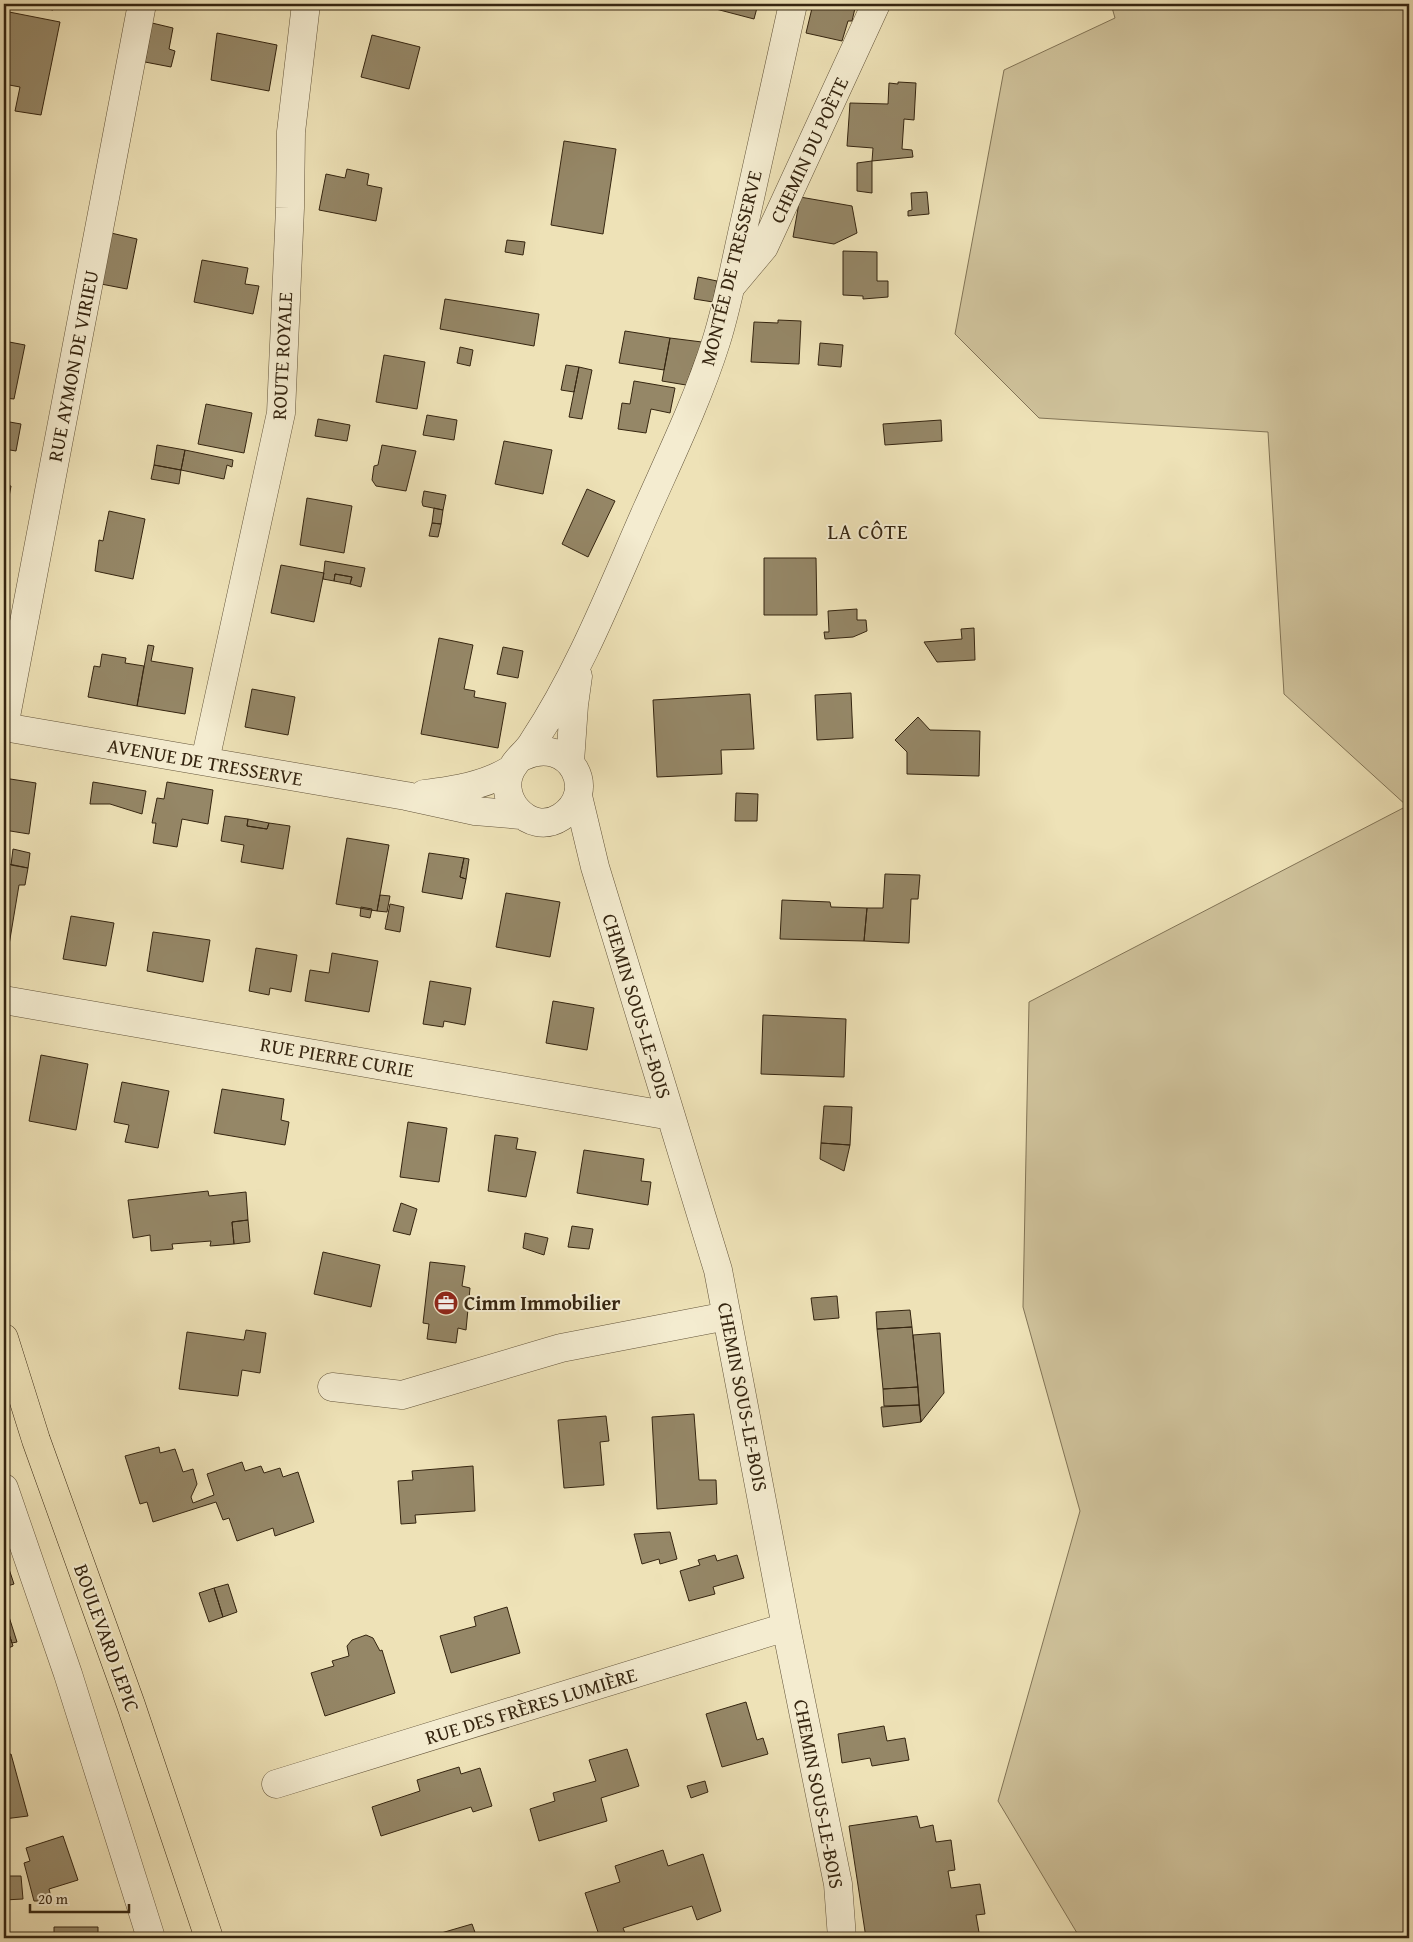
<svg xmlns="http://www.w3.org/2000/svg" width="1413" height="1942" viewBox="0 0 1413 1942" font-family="'Gentium Book Plus',serif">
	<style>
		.green { fill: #cfc29b; stroke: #827456 }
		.building { fill: #958767; stroke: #352510 }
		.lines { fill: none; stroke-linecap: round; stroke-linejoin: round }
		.minor-casing { stroke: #63543a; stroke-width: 29 }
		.major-casing { stroke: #352510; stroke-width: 29 }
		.minor { stroke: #f4ecd0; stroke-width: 28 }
		.major { stroke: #eee2b7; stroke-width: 28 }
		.labels { text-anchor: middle; stroke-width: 4; stroke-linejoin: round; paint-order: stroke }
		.street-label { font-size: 20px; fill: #352510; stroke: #f4ecd0 }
		.poi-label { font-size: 20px; font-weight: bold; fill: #352510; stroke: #f4ecd0; text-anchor: start }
		.neighbourhood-label { font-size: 21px; letter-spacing: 1px; fill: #352510; stroke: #f4ecd0 }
	</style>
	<rect width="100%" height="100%" fill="#eee2b7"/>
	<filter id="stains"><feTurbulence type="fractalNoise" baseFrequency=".004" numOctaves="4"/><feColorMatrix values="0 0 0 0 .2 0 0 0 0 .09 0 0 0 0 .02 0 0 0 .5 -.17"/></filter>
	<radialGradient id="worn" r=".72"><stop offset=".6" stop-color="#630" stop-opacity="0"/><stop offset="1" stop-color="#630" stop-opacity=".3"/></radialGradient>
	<path class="green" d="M1111 4H1409V1938H1080L998 1801 1080 1511 1023 1307 1029 1002 1407 806 1284 694 1268 432 1039 418 955 334 1004 70 1115 18Z"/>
	<path class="building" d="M21 4H54L53 10Z
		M713 4H758L754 19 712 8Z
		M813 4H856L852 21H848L842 41 806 33Z
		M4 11 60 22 41 115 15 111 20 87 4 84Z
		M152 23 173 28 169 49 175 51 171 67 145 62Z
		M217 33 277 45 269 91 211 80Z
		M372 35 420 47 409 89 361 77Z
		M898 82 916 83 914 120 904 119 902 149 912 150 913 157 872 161 873 148 847 146 850 103 888 104 889 83 898 84Z
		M564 141 616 149 603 234 551 225Z
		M872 161V193L857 191V163Z
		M347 169 369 174 367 185 382 188 376 221 319 210 326 174 345 178Z
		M927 192 929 214 908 216V211L912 210 911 193Z
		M800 197 852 206 857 233 834 244 793 237Z
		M111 233 137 239 127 289 101 284Z
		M507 240 525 242 523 255 505 252Z
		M843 251 877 252V281H888V297L863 299V296L843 295Z
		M202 260 248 268 245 284 259 286 253 314 194 302Z
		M698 277 717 281 713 302 694 299Z
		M445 299 539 314 534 346 440 329Z
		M778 320 801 321 799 364 751 362 754 322 778 323Z
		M625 331 670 338 664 370 619 363Z
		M670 338 702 342 686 385 662 381Z
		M4 341 25 345 14 399 4 398Z
		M820 343 843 345 841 367 818 365Z
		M460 347 473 350 470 366 457 363Z
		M384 355 425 362 417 409 376 402Z
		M566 365 579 367 574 392 561 390Z
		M579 367 592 370 582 419 569 417Z
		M634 381 675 388 670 413 651 409 646 433 618 429 622 403 630 404Z
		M206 404 252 413 244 453 198 444Z
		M427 415 457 420 454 440 423 435Z
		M318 419 350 425 347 441 315 436Z
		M941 420 942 441 885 445 883 424Z
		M4 421 21 424 16 451 4 449Z
		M504 441 552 450 543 494 495 484Z
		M157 445 185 450 181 470 154 465Z
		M382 445 416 451 406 491 376 486 372 480 374 466 378 465Z
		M185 450 233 460 232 467 227 465 224 479 181 470Z
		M154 465 181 470 179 484 151 479Z
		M4 485 11 486 4 524Z
		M587 489 615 501 588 557 562 544Z
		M424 491 446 495 443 510 423 506 422 502Z
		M307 498 352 506 344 553 300 545Z
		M434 508 443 510 441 524 432 523Z
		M109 511 145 519 133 579 95 571 99 540 103 541Z
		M432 523 441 524 438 537 429 536Z
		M764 558H816L817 615H764Z
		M325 561 365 568 361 587 350 584 352 577 335 574 334 581 323 579Z
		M281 565 324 573 314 622 271 613Z
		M335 574 352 577 350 584 334 581Z
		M857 609V620H866L867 631 853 637 825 639 824 632H829L828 611Z
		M974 628 975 660 937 662 924 642 962 639 961 629Z
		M439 638 473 645 464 689 475 691 474 697 506 703 498 748 421 734Z
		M148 645 154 646 151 661 193 668 185 714 137 706Z
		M503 647 523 651 518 678 497 674Z
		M102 654 126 658 125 663 144 666 137 706 88 697 94 666 100 667Z
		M252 689 295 697 288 735 245 727Z
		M851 693 853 738 817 740 815 695Z
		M750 694 754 749 721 750 722 774 657 777 653 700Z
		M918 717 930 730 980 731 979 776 907 774V752L895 740Z
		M4 778 36 783 29 834 4 830Z
		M93 782 146 791 142 814 110 804H90Z
		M167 782 213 790 208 824 182 819 177 847 153 843 156 823H152L157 798 164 799Z
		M736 793 758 794 757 821H735Z
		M225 816 248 819 247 826 267 829 269 823 290 826 283 869 241 862 244 845 221 841Z
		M248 819 269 823 267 829 247 826Z
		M347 838 389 845 377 911 336 904Z
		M13 849 30 853 28 868 11 865Z
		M429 853 464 858 460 877 466 879 462 899 422 892Z
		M464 858 469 859 466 879 460 877Z
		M4 863 28 868 25 885H19L8 951 4 950Z
		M885 874 920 875 918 899H911L909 943 864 941 867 908H883Z
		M506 893 560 902 550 957 496 947Z
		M380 895 390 896 387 912 377 911Z
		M782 900 830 902 831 907 867 908 864 941 780 939Z
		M390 904 404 907 400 932 385 929Z
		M361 907 372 909 370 918 360 916Z
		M71 916 114 923 106 966 63 959Z
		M153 932 210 940 203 982 147 971Z
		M256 948 297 955 291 992 270 988 269 995 249 991Z
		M332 953 378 961 369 1012 305 1001 310 970 329 973Z
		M430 981 471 988 465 1025 444 1021 443 1027 423 1024Z
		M553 1001 594 1008 587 1050 546 1043Z
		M763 1015 846 1019 844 1077 761 1074Z
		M41 1055 88 1064 76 1130 29 1121Z
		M122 1082 169 1091 158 1148 125 1142 129 1125 114 1122Z
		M222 1089 284 1099 281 1120 289 1122 285 1145 214 1133Z
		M824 1106 852 1107 850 1145 821 1143Z
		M408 1122 447 1128 439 1182 400 1177Z
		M495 1135 518 1138 516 1149 536 1152 526 1197 488 1191Z
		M821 1143 850 1145 844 1171 820 1159Z
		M584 1150 644 1159 641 1181 651 1182 648 1205 577 1193Z
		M208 1191 209 1196 246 1192 248 1220 232 1222 234 1244 210 1246 211 1241 172 1244 173 1249 151 1251 150 1235 133 1238 128 1200Z
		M401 1203 417 1209 410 1235 393 1231Z
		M248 1220 250 1242 234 1244 232 1222Z
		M572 1226 593 1229 589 1249 568 1247Z
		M525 1233 548 1238 544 1255 523 1248Z
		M323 1252 380 1265 371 1307 314 1294Z
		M430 1262 465 1266 462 1286 470 1288 466 1330 458 1328 456 1343 427 1339 429 1324 423 1323Z
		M837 1296 839 1318 814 1320 811 1298Z
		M910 1310 912 1327 877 1329 876 1312Z
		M912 1327 918 1387 883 1389 877 1329Z
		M246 1330 266 1333 260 1373 242 1370 238 1396 179 1389 187 1332 244 1340Z
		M940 1333 944 1393 921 1422 913 1335Z
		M918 1387 919 1405 884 1406 883 1389Z
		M919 1405 921 1422 883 1427 881 1407Z
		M694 1414 699 1480H716L717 1504 657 1509 652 1417Z
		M606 1416 609 1441 600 1442 604 1485 564 1488 558 1420Z
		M159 1447 160 1453 175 1449 183 1472 193 1469 197 1484 191 1497 193 1503 214 1495 207 1474 242 1462 245 1471 261 1466 264 1473 280 1468 283 1477 298 1472 314 1522 275 1536 273 1528 237 1541 229 1518 223 1520 216 1502 153 1522 147 1502 140 1504 125 1456Z
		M473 1466 475 1511 415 1515 416 1523 401 1524 398 1481 413 1480 412 1471Z
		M670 1532 677 1559 660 1564 659 1559 642 1564 634 1534Z
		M715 1555 717 1561 737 1555 744 1578 713 1587 715 1594 689 1601 680 1571 700 1565 698 1560Z
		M7 1563 14 1584 4 1587V1564Z
		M228 1584 237 1612 223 1617 214 1588Z
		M214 1588 223 1617 209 1622 199 1593Z
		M4 1601 17 1642 12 1643 4 1619Z
		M507 1607 520 1653 451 1673 440 1636 476 1626 474 1617Z
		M4 1619 13 1646 4 1650Z
		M366 1635 373 1638 380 1651 382 1650 395 1693 325 1716 311 1673 334 1666 332 1661 349 1656 347 1646 352 1640Z
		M746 1702 757 1740 763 1738 768 1754 722 1767 706 1714Z
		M884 1726 887 1741 905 1738 909 1760 872 1766 870 1758 842 1763 838 1734Z
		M627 1749 639 1786 601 1798 607 1821 539 1841 530 1809 555 1801 553 1793 596 1781 589 1760Z
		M11 1754 28 1816 4 1819V1756Z
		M459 1767 461 1774 480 1768 492 1806 473 1812 471 1807 381 1836 372 1807 420 1791 417 1780Z
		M705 1781 708 1792 691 1798 687 1786Z
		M917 1816 920 1828 933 1825 936 1842 951 1840 955 1870 948 1871 951 1888 980 1884 985 1914 976 1915 980 1938H866L849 1826Z
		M63 1836 78 1880 49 1889 52 1901H34L24 1863 30 1861 26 1848Z
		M663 1850 668 1866 703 1854 721 1911 697 1920 692 1906 623 1928 627 1938H600L585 1893 620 1882 615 1866Z
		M4 1876H21L23 1899 4 1900Z
		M472 1924 477 1938H424Z
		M54 1927H98V1938H54Z"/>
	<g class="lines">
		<defs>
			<path id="minor" d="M733 284 764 247 876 4
				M4 727 142 4
				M4 727 406 796 475 811 521 815
				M524 756C570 735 600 792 561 817 529 838 492 795 514 765 519 757 528 751 533 742 581 669 612 588 647 509 671 455 698 399 716 342 729 301 736 258 746 216 762 145 777 74 793 4
				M205 761 281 413 290 208 291 132 306 4
				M570 762 574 705 578 676
				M424 794C454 790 484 786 510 770
				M578 796 595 867 718 1270 786 1627 838 1884 842 1938
				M4 1000 671 1116
				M332 1387 402 1395 561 1348 727 1316
				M4 1488 68 1674 151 1938
				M276 1784 786 1627"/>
			<path id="major" d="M4 1338 36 1440 131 1705 209 1938"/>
		</defs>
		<use href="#minor" class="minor-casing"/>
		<use href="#major" class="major-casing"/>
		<use href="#minor" class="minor"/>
		<use href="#major" class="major"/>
	</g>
	<defs>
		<symbol id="office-disc" viewBox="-11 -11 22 22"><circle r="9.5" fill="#8f2418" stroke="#f4ecd0"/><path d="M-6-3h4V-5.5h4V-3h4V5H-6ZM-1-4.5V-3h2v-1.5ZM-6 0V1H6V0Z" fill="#fff"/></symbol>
	</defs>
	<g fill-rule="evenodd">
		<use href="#office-disc" x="432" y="1289" width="28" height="28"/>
	</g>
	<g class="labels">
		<g class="street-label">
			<text transform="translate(809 150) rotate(-65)" y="7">CHEMIN DU POÈTE</text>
			<text transform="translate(731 268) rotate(-76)" y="7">MONTÉE DE TRESSERVE</text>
			<text transform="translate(282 356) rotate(-87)" y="7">ROUTE ROYALE</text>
			<text transform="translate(73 366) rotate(-79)" y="7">RUE AYMON DE VIRIEU</text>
			<text transform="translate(205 762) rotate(10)" y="7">AVENUE DE TRESSERVE</text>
			<text transform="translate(637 1006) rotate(73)" y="7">CHEMIN SOUS-LE-BOIS</text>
			<text transform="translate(337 1057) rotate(10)" y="7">RUE PIERRE CURIE</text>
			<text transform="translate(743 1397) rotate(79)" y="7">CHEMIN SOUS-LE-BOIS</text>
			<text transform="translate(107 1638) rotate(70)" y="7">BOULEVARD LEPIC</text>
			<text transform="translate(531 1706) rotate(-17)" y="7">RUE DES FRÈRES LUMIÈRE</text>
			<text transform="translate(819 1794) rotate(79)" y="7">CHEMIN SOUS-LE-BOIS</text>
		</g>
		<g class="poi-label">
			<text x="464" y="1310">Cimm Immobilier</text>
		</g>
		<g class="neighbourhood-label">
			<text x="868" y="539">LA CÔTE</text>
		</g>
	</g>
	<rect width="1413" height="1942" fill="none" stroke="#eee2b7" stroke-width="20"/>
	<rect x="5" y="5" width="1403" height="1932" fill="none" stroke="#352510" stroke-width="2.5"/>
	<rect x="10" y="10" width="1393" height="1922" fill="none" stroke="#352510"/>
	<path d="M30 1904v8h99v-8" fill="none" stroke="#352510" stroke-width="2.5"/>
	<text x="38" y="1904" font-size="15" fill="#352510" stroke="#f4ecd0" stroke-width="4" paint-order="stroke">20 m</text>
	<rect width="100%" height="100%" filter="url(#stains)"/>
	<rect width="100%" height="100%" fill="url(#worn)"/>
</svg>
